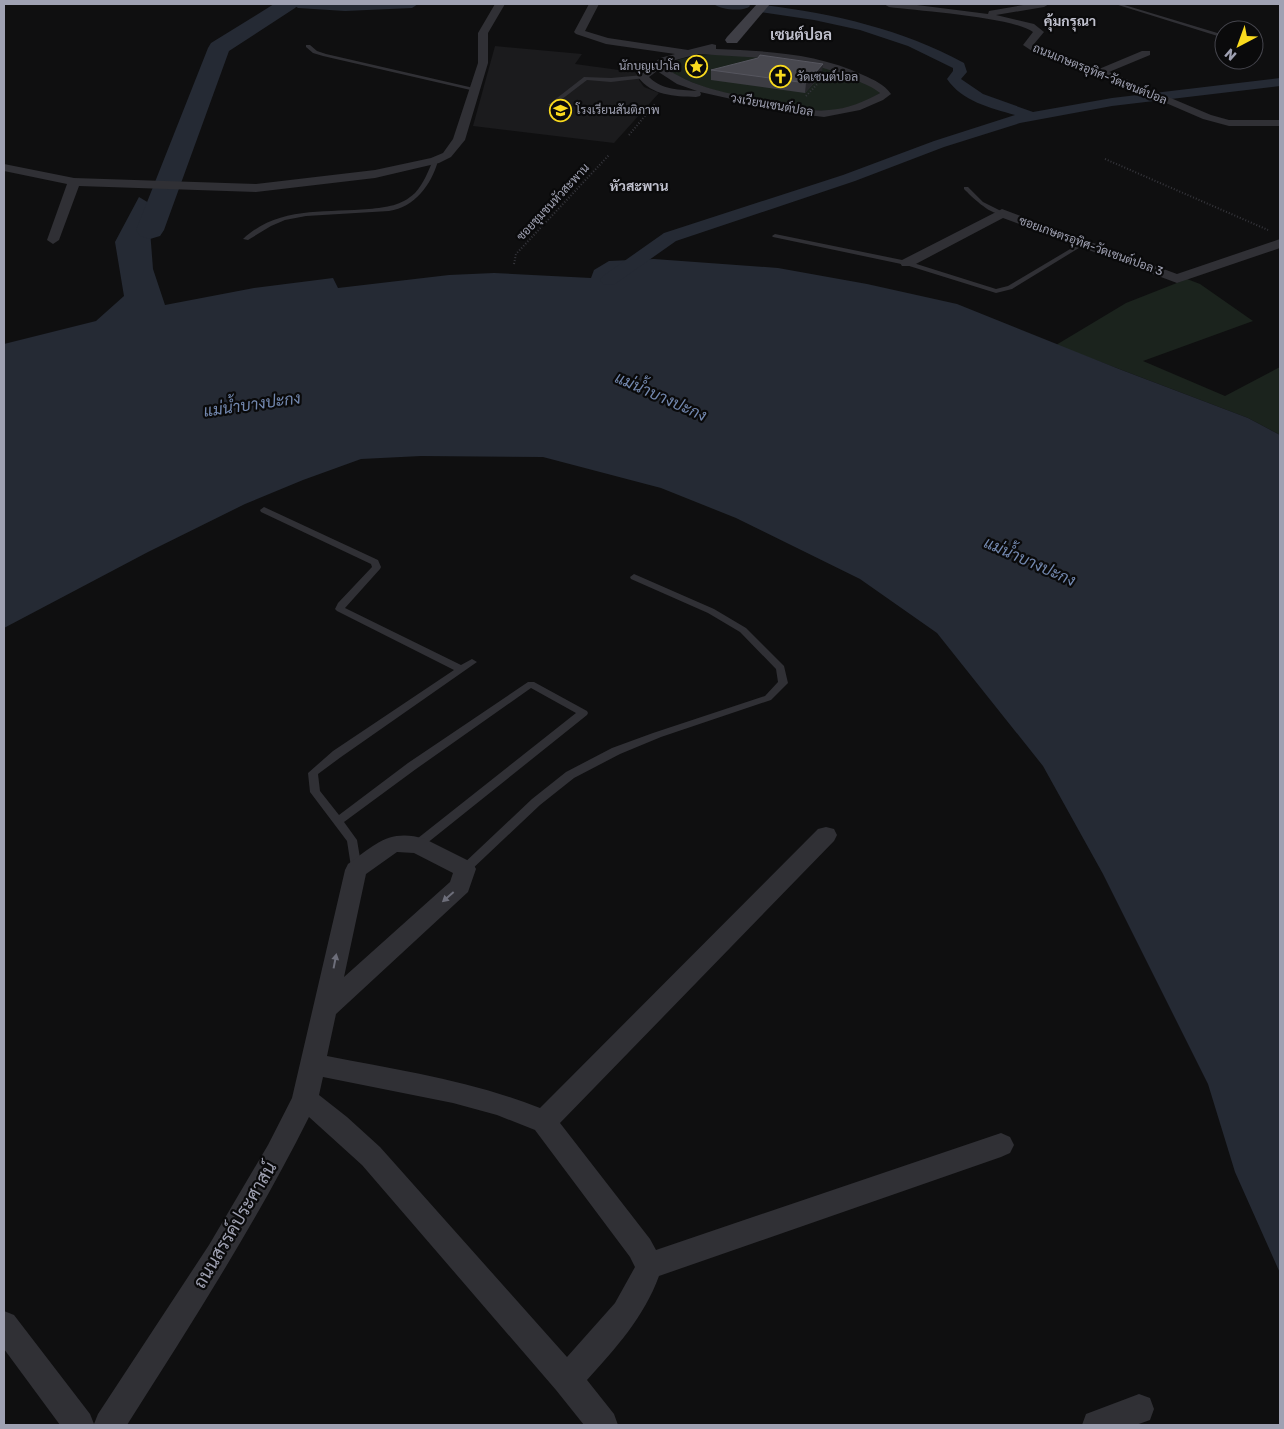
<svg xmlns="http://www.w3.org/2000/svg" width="1284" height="1429" viewBox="0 0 1284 1429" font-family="Rubik,Sarabun,sans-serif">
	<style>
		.built { fill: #1b1b1d }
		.green { fill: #1b231d }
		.water { fill: #252a34 }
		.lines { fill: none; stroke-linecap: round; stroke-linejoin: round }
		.canal { fill: #252a34; fill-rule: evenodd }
		.river { fill: #252a34; fill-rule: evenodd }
		.path { stroke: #36363c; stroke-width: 2; stroke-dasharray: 1 2; stroke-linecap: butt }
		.lane { fill: #303035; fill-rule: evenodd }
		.street { fill: #303035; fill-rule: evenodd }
		.secondary { fill: #3e3e45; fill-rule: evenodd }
		.wall { fill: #3d3d43 }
		.shaded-wall { fill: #26262a }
		.building { fill: #48484f; stroke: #56565f }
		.oneway { fill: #6d6e7a }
		.labels { text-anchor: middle; stroke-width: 4.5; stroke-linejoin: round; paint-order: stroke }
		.far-poi-label { font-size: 12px; fill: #9fa1b2; stroke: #0a0a0b; text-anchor: start }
		.far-street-label { font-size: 12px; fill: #9fa1b2; stroke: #0a0a0b }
		.far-neighbourhood-label { font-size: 14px; font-weight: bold; fill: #c0c1ce; stroke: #0a0a0b }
		.far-quarter-label { font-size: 15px; font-weight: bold; fill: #c0c1ce; stroke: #0a0a0b }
		.water-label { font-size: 16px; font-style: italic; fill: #7388af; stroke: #0a0a0b }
		.near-street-label { font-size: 18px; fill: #9fa1b2; stroke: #0a0a0b }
	</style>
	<rect width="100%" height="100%" fill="#0f0f10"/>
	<path class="built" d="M495 46 582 54 575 64 641 73 639 80 644 87 659 93 614 143 473 126Z"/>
	<path class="green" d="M717 54 755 55 841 69 877 88 880 93C867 102 846 110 830 111 811 111 794 107 776 104 739 97 701 90 669 71V65C683 55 700 56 717 54Z
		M1187 279 1200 284 1253 321 1143 361 1225 396 1280 367V435L1248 418 1056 345 1126 303Z"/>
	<path class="water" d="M139 197 159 209 150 230 153 269 165 305 254 288 333 278 338 288 449 275 494 273 591 278 594 270 609 261 654 259 778 268 867 284 957 304 1119 369 1248 418 1280 435V1273L1235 1172 1208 1084 1103 874 1043 766 937 633 860 579 736 518 661 488 543 457 421 456 361 459 303 480 245 504 148 552 4 628V344L96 321 124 296 115 242Z"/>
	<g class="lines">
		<path class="canal" d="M292 4H418L412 8 345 11 298 8Z
			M714 4H749L750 6C744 12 720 10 714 4Z
			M764 5C835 14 901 29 964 63L967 72 961 79 983 94 1033 112 1112 98 1280 78V86L1112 106 1020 123 944 147 855 181 676 241 615 284 609 285 603 284 600 280 603 276 664 233 843 175 934 141 1015 115C990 108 962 101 947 79L953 71V68L908 46 860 30 814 20 760 12 758 9 760 6Z"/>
		<path class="river" d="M274 4H299L295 8 229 51 164 230 160 236 150 239 140 236 136 230 208 48 211 43Z"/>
		<path class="path" d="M806 96 822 79
			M629 135 655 104
			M1105 159 1268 230
			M514 264 516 254 609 155"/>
		<path class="lane" d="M1115 4H1121L1224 35V38Z
			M306 45H310L317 51 326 54 478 89 475 91 323 56 313 53 306 47Z
			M643 75 646 77 645 78 611 82 587 80 553 106 548 105 584 77 611 78Z
			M433 160 438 161C431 185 415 207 389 211L306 216 285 220 271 226 248 240 243 239C278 206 325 213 369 209 387 207 401 206 415 193 424 183 428 172 433 160Z
			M964 187H968L983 202 1005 213C994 219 972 197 964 189Z
			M775 234 907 261 996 289 1008 286 1082 242 1087 243 1012 289 996 293 906 265 773 237 772 236Z
			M264 507 378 560 381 567 380 569 345 608 461 665 472 659 477 662 341 757 318 774 320 791 339 815 408 763 528 682H534L587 711 588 713 587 715 421 848H413L412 845 413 842 576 713 531 688 416 769 344 822 357 840 362 870 360 873H352L347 841 310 792 308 773 333 751 454 670 337 611 335 609 338 603 372 567 371 564 261 512 260 510Z
			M634 574 714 609 746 628 784 666 788 683 771 700 661 737 620 754 574 778 540 805 469 872H461L459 869 461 866 532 799 566 772 612 748 653 733 765 696 778 682 776 669 740 632 708 613 631 579 630 577Z"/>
		<path class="street" d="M495 4H505L488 33V63L465 140 451 157 439 163 375 178 256 192 79 186 59 240 53 244 47 240 67 184 4 171V164L74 178 256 184 375 170 431 158 443 153 453 139 478 63V33Z
			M589 4H599L585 31 608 38 688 50 712 44 716 45V49C766 51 817 53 863 75 874 80 884 84 891 94L883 100 860 110 824 117 799 114 700 92 701 94 700 96 696 97C674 96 652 96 638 77L660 58 675 54 606 44 576 34 574 32ZM698 54C753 58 806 56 856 80 864 84 873 87 880 93 864 102 847 109 829 110 811 112 793 106 776 103 738 95 695 90 663 66L668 62ZM657 71 677 84 697 91C679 89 663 91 649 77Z
			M884 4H909L988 14 989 11 1029 4H1049L1044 7 996 15 1034 24 1044 32 1034 44 1099 69 1142 51H1150V55L1109 72 1211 115 1229 120H1280V126H1229L1203 119 1122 84 1035 53 1023 45 1033 32C1013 17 919 11 889 7Z
			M1002 209 1177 274 1280 239V248L1177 283 1003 218 912 266H902L900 263 902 260Z
			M826 827 834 829 837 835 834 841 560 1123 650 1239 656 1250 1001 1133 1010 1137 1014 1145 1010 1153 1001 1157 659 1276C644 1317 616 1348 587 1380L614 1414 618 1425H584L556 1390 362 1165 309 1117C255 1225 191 1324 127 1425H60L4 1349V1311L14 1315 90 1414 94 1424 98 1414 209 1245 268 1145 292 1098 345 870 348 864C375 845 389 828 425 839L473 863 476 869 468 892 336 1014 327 1056C399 1070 472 1081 540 1108L818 829ZM397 852 414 853 453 873 450 882 344 977 366 874ZM323 1077 453 1103 497 1115 535 1130 630 1257 635 1267 615 1303 567 1357 380 1147 347 1117 319 1095Z
			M1139 1394 1150 1398 1154 1409 1150 1420 1136 1425H1082L1086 1414Z"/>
		<path class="secondary" d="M757 4H770L737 43H727L725 40 727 37Z"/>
	</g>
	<path class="wall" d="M711 70 822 74 805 93 711 80Z"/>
	<path class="shaded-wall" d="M823 64 822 74 805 93 806 83Z"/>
	<path class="building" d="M760 55 823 64 806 83 711 70 758 58Z"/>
	<defs><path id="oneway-solid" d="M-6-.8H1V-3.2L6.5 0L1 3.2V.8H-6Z" transform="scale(1.25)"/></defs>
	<g class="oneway">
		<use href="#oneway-solid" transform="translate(448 897) rotate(139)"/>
		<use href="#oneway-solid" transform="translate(335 961) rotate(-79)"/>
	</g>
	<defs>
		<symbol id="sight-ring" viewBox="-11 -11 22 22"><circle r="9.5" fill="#0a0a0b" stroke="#f9da1e" stroke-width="1.5"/><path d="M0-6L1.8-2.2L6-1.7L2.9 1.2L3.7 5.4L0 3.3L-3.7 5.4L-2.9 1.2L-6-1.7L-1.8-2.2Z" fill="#f9da1e"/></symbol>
		<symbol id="church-ring" viewBox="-11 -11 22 22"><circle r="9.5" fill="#0a0a0b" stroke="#f9da1e" stroke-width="1.5"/><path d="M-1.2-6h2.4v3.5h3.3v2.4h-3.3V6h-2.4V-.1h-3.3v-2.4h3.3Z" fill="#f9da1e"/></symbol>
		<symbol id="school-ring" viewBox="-11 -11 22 22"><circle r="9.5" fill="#0a0a0b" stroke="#f9da1e" stroke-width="1.5"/><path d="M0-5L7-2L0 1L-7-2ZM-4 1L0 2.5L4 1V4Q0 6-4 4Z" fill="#f9da1e"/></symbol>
	</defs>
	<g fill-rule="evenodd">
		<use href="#sight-ring" x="684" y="54" width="25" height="25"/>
		<use href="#church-ring" x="768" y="64" width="25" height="25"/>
		<use href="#school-ring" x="548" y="98" width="25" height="25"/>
	</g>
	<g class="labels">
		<g class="far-poi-label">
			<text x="680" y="70" text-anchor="end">นักบุญเปาโล</text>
			<text x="797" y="81">วัดเซนต์ปอล</text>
			<text x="576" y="114">โรงเรียนสันติภาพ</text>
		</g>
		<g class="far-street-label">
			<text transform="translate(1100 74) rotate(22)" y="4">ถนนเกษตรอุทิศ-วัดเซนต์ปอล</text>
			<text transform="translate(772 105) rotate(10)" y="4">วงเวียนเซนต์ปอล</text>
			<text transform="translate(553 202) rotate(-47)" y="4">ซอยชุมชนหัวสะพาน</text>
			<text transform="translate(1091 246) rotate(20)" y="4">ซอยเกษตรอุทิศ-วัดเซนต์ปอล 3</text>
		</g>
		<g class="far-neighbourhood-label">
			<text x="1070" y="26">คุ้มกรุณา</text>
			<text x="639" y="191">หัวสะพาน</text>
		</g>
		<g class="far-quarter-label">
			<text x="801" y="40">เซนต์ปอล</text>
		</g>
		<g class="water-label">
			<text transform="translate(661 396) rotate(24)" y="6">แม่น้ำบางปะกง</text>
			<text transform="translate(252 404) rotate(-8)" y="6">แม่น้ำบางปะกง</text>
			<text transform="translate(1030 561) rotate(24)" y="6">แม่น้ำบางปะกง</text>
		</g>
		<g class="near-street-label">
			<text transform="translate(235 1225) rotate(-59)" y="6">ถนนสรรค์ประศาสน์</text>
		</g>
	</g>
	<rect width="1284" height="1429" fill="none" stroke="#9fa1b2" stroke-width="10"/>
	<g transform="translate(1239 45) rotate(221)"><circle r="24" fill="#0a0a0b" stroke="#46464e"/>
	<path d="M0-4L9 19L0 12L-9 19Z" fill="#f9da1e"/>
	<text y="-8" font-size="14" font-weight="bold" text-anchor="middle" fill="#9fa1b2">N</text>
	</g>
</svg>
